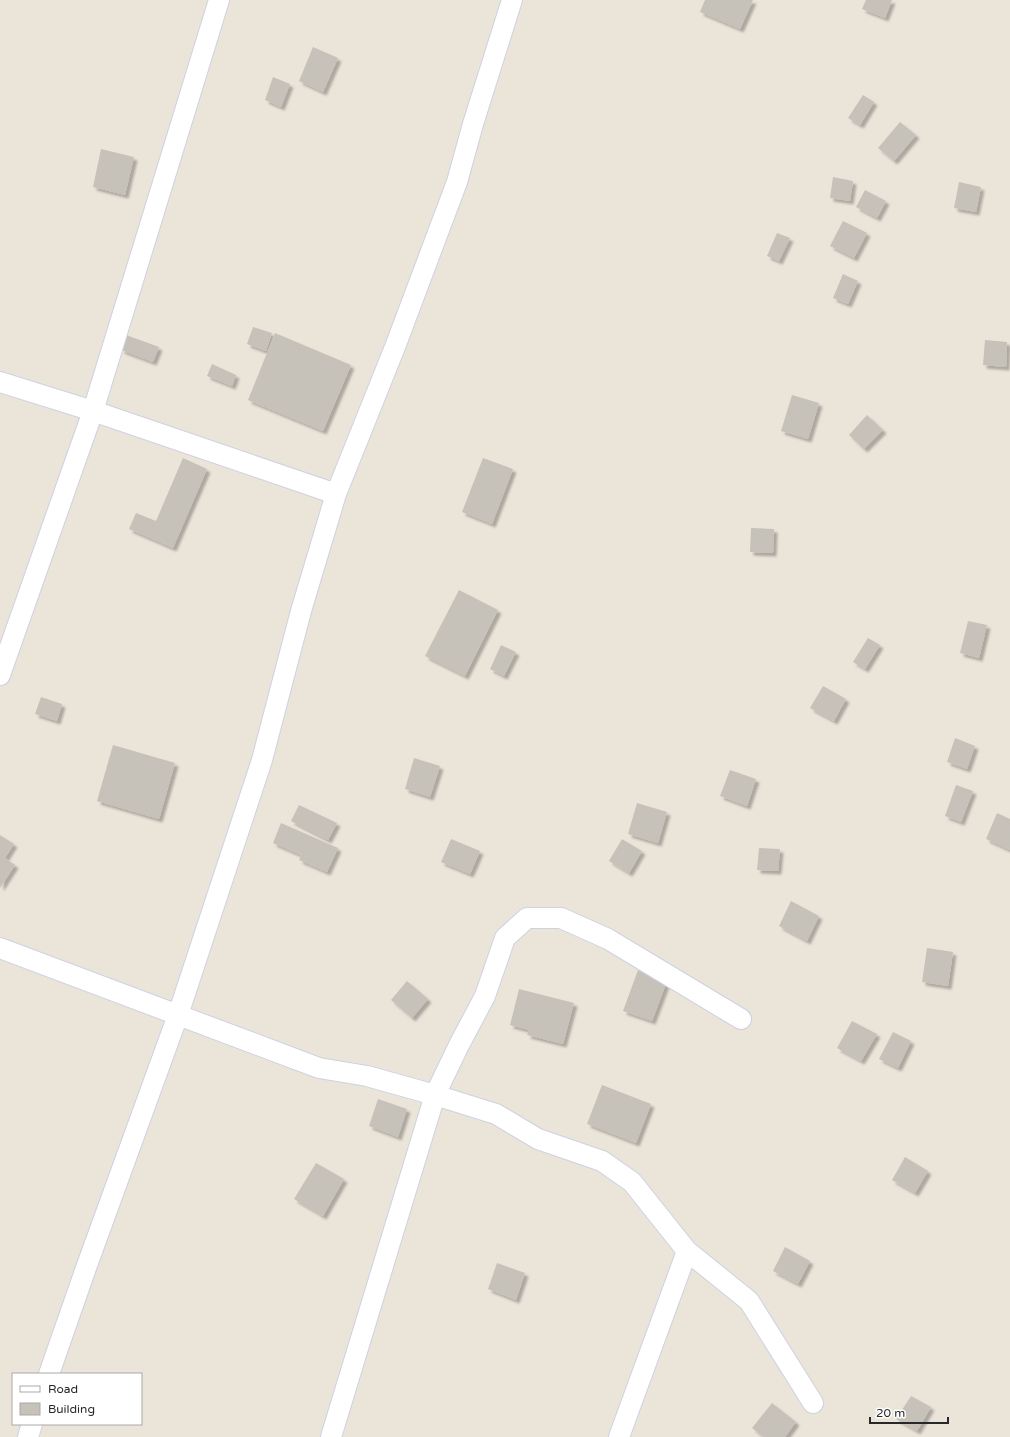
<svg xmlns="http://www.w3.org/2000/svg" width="1010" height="1437" viewBox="0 0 1010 1437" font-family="'Varela Round',sans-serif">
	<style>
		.building { fill: #c6c1b9; filter: url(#shadow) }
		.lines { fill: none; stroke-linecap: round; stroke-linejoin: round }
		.street-casing { stroke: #ced1e1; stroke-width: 22 }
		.street { stroke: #fff; stroke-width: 20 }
	</style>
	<defs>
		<filter id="shadow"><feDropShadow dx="3.5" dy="3.5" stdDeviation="1" flood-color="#0004"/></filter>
	</defs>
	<rect width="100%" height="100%" fill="#ebe4d9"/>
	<path class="building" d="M705 0H753L740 29 700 12Z
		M866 0H892L885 18 862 9Z
		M313 47 338 58 323 92 299 81Z
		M273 77 290 84 281 107 265 100Z
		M863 95 874 102 860 125 848 118Z
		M900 122 916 135 894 161 878 148Z
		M101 149 134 157 125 195 93 187Z
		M833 177 853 181 850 201 830 198Z
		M959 182 981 187 976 212 954 208Z
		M865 190 886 201 877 218 856 207Z
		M843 221 867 233 854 258 830 246Z
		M777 233 790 238 779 261 767 256Z
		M843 274 858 281 848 304 833 298Z
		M253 327 272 333 266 351 247 344Z
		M275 333 351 365 323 431 248 400Z
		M126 335 159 347 153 362 121 350Z
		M985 340 1007 342 1006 367 983 365Z
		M212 364 236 375 232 386 207 376Z
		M792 395 819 403 808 439 781 431Z
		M867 415 883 430 864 449 849 435Z
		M183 458 207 469 173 548 129 529 136 513 156 521Z
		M483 458 513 469 492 524 462 512Z
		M751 528 774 529 773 553 750 552Z
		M459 590 498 610 465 676 425 656Z
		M968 621 987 625 979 658 960 653Z
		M868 638 880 645 865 669 853 662Z
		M501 645 516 652 504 676 490 669Z
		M823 686 846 699 834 721 810 708Z
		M41 697 62 704 57 721 35 714Z
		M955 738 975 746 967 769 947 762Z
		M113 745 175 763 159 819 97 801Z
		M414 758 440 766 430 797 405 789Z
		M730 770 756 779 747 806 720 796Z
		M956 785 973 791 961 822 945 816Z
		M637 803 667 812 658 843 628 834Z
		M299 805 337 823 328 840 291 821Z
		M997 813 1010 819V850L986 839Z
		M281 823 338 848 327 872 299 860 301 855 273 843Z
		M0 835 14 844 5 858 15 865 0 888Z
		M451 839 480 851 470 874 441 862Z
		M622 839 642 851 629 873 609 861Z
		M759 848 780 849 778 871 757 870Z
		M791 901 819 916 807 941 779 926Z
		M927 948 953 952 948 986 922 982Z
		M638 970 667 981 652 1021 623 1011Z
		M407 981 428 999 412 1018 391 1000Z
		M519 989 574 1003 563 1044 527 1035 529 1030 510 1025Z
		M852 1021 877 1034 861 1061 837 1048Z
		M893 1032 911 1041 898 1068 879 1059Z
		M602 1085 651 1104 636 1143 587 1124Z
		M378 1099 407 1109 398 1137 369 1126Z
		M905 1157 928 1171 915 1193 892 1180Z
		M316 1163 344 1179 323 1216 294 1199Z
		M785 1247 810 1261 798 1284 773 1271Z
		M497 1263 525 1273 516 1300 488 1289Z
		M911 1396 931 1407 917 1431 896 1419Z
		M772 1403 796 1422 785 1437H764L752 1428Z"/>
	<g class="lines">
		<defs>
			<path id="street" d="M0 382 93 411 336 494
				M0 675 93 411 219 0
				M0 948 319 1068 367 1076 435 1095 496 1114 538 1139 602 1161 632 1182 687 1251 749 1301 813 1403
				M49 1374 86 1268 178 1015 262 760 301 611 336 494 395 347 457 182 473 124 512 0
				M28 1437 32 1424
				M331 1437 435 1095 459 1045 485 996 505 938 527 918H561L608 939 741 1019
				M619 1437 687 1251"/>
		</defs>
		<use href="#street" class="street-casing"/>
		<use href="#street" class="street"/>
	</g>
	<rect x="12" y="1373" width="130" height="52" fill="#ffffff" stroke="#a9a9a9"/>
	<rect x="20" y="1386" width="20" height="6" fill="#ffffff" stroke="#a9a9a9"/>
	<text x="48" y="1393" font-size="12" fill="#282828">Road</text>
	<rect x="20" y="1403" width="20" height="12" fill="#c6c1b9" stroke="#a9a9a9"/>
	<text x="48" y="1413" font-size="12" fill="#282828">Building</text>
	<path d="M870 1417v6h78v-6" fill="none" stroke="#282828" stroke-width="2"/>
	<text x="876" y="1417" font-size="12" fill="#282828" stroke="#ffffff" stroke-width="3" paint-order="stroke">20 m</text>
</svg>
